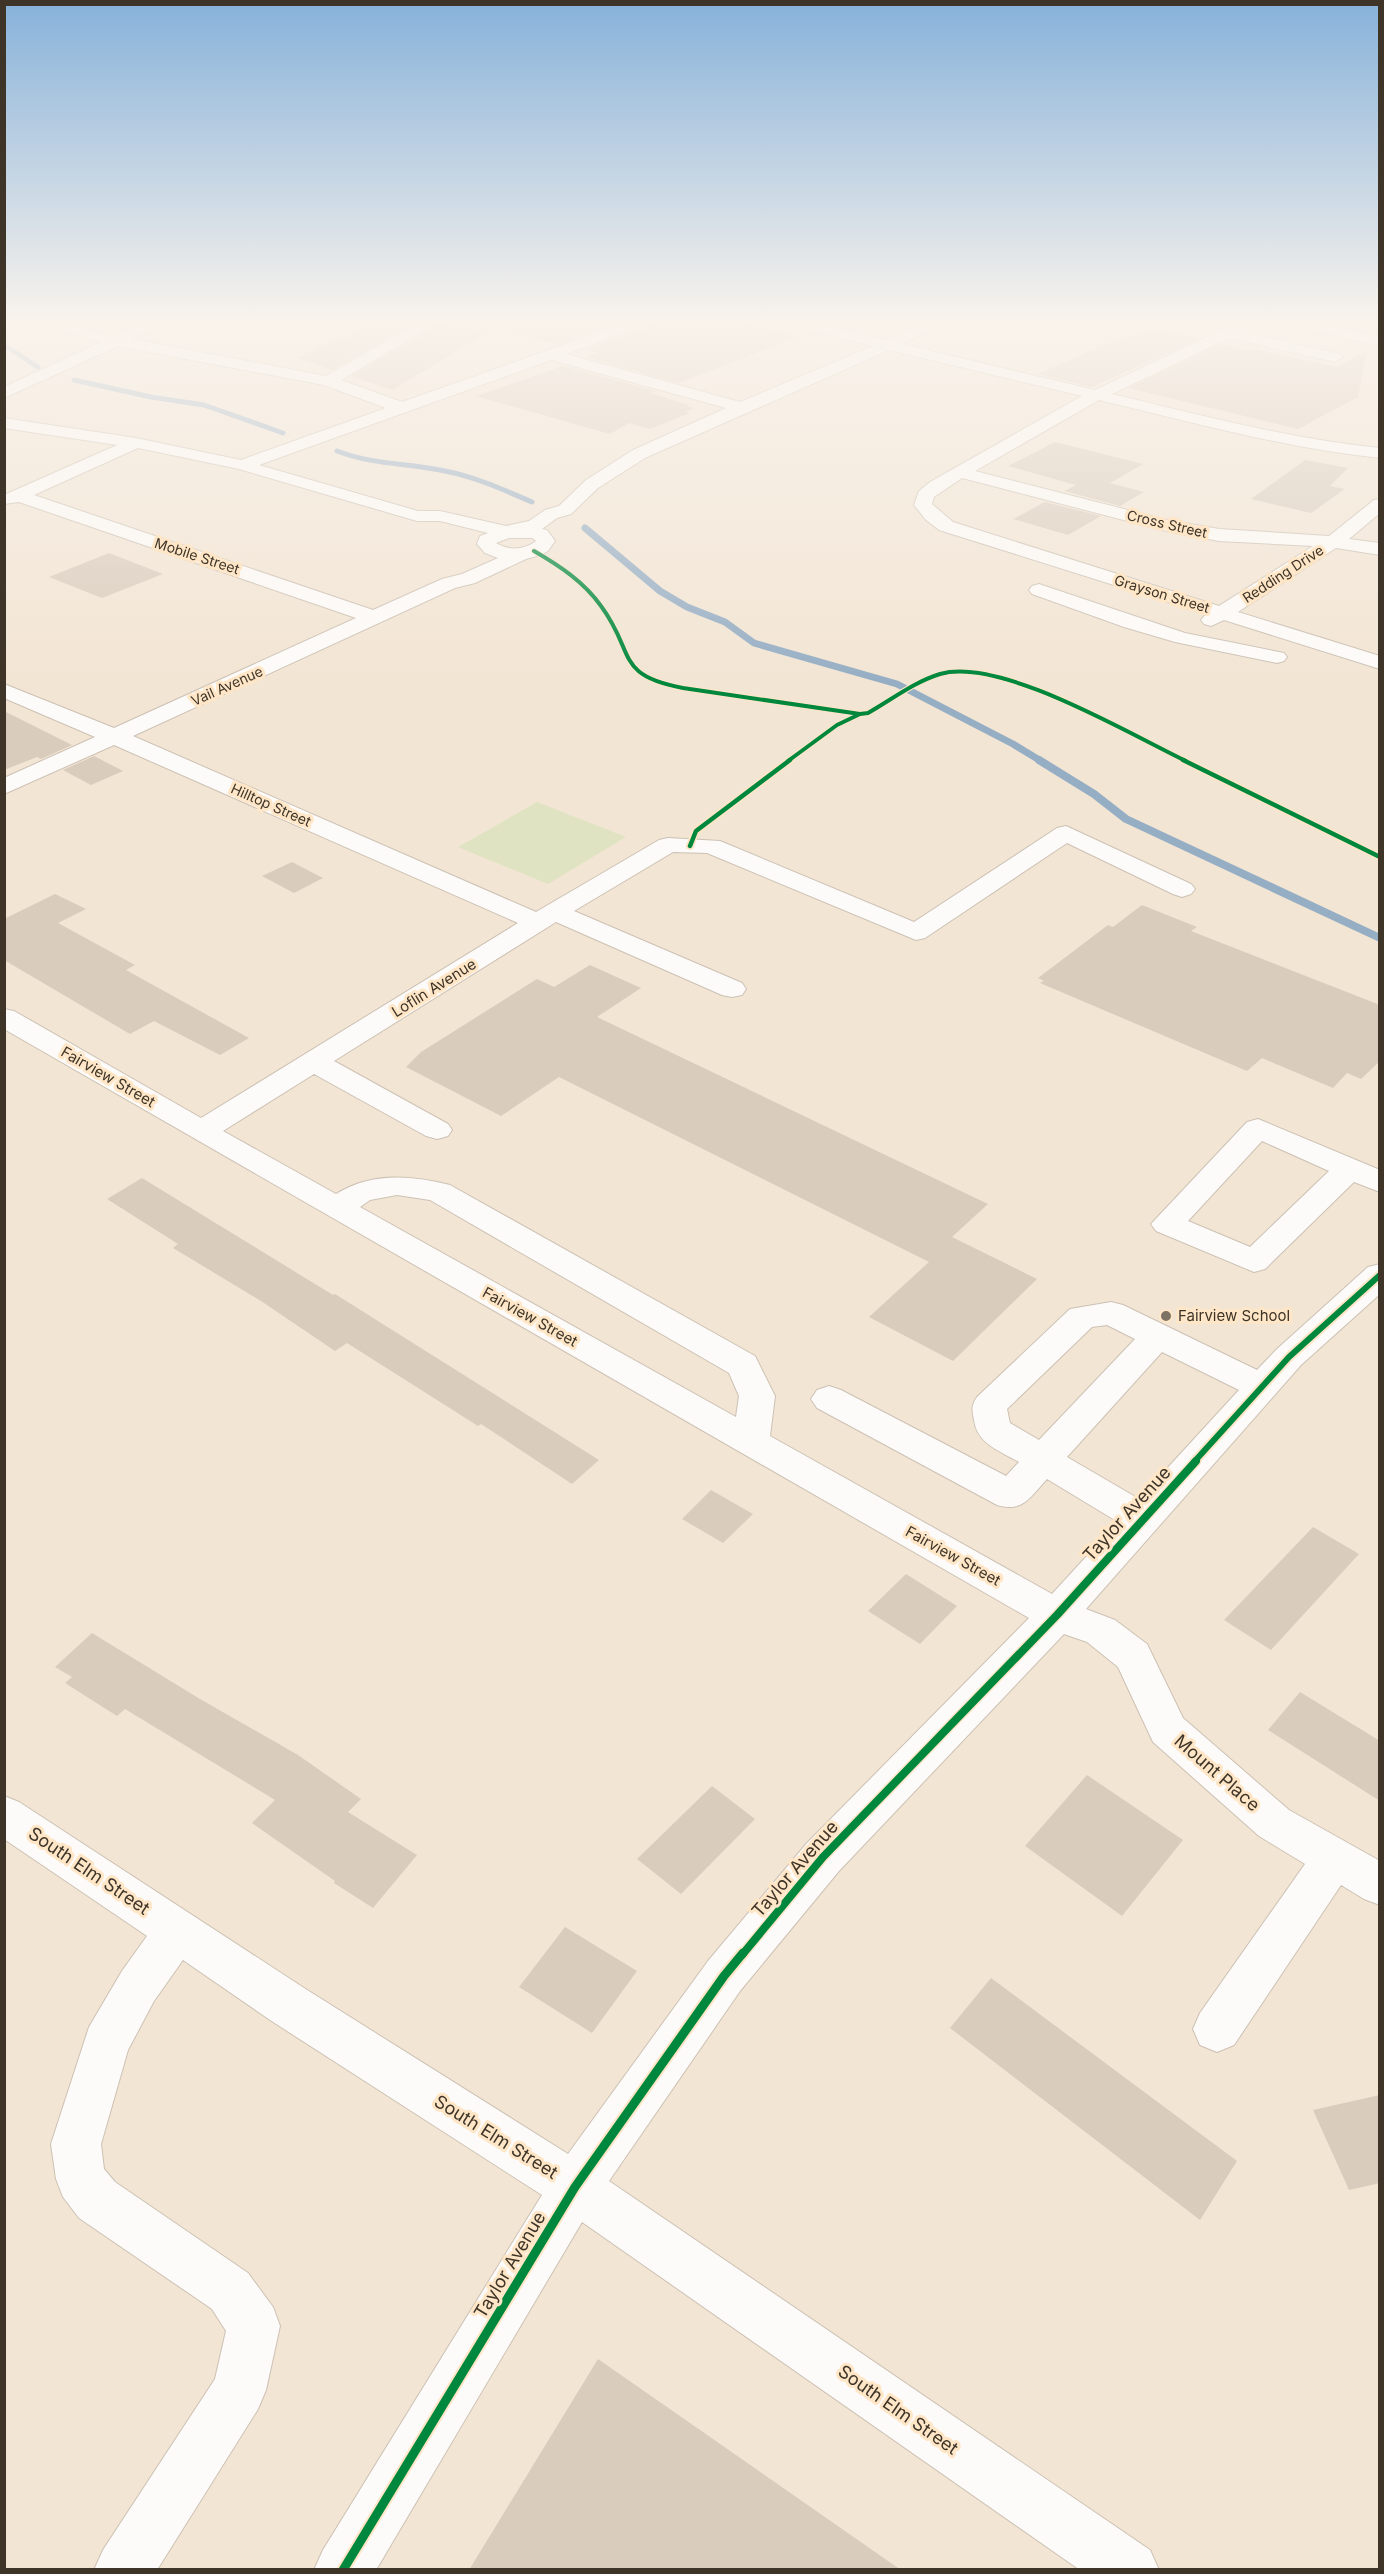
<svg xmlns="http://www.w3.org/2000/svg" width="1384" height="2574" viewBox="0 0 1384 2574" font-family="Inter,sans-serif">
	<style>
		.green { fill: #dfe3c2 }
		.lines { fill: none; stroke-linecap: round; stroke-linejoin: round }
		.stream-far2 { stroke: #96aec4; stroke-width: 5 }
		.stream-far1 { stroke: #96aec4; stroke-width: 7 }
		.stream { stroke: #96aec4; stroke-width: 8 }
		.building { fill: #d9ccbc }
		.minor-casing { stroke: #ccc1b4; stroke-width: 2 }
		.major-casing { stroke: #ccc1b4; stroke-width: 2 }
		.minor { fill: #fdfbf9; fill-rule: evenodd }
		.major { fill: #fdfbf9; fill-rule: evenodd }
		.cycleway-far4-casing { stroke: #ffe6c7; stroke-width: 6 }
		.cycleway-far3-casing { stroke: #ffe6c7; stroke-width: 8 }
		.cycleway-far2-casing { stroke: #ffe6c7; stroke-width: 10 }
		.cycleway-far1-casing { stroke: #ffe6c7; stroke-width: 11 }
		.cycleway-casing { stroke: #ffe6c7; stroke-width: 13 }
		.cycleway-far4 { stroke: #00873e; stroke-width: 4 }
		.cycleway-far3 { stroke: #00873e; stroke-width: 4.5 }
		.cycleway-far2 { stroke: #00873e; stroke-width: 6 }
		.cycleway-far1 { stroke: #00873e; stroke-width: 8 }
		.cycleway { stroke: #00873e; stroke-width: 9 }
		.poi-dot { fill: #7d7364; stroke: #ffe6c7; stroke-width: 2 }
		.labels { text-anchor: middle; stroke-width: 6; stroke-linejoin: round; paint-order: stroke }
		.far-street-label { font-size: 14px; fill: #3e3528; stroke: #ffe6c7 }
		.street-label { font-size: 15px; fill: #3e3528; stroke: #ffe6c7 }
		.poi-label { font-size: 15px; fill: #3e3528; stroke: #ffe6c7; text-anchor: start }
		.near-street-label { font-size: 18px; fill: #3e3528; stroke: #ffe6c7 }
	</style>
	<rect width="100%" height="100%" fill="#f2e5d4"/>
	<path class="green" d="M537 802 626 837 548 884 458 847Z"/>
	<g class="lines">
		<path class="stream-far2" d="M4 345 38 367
			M74 380 151 397 204 405 283 433
			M337 451C373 465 409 463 445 471 476 477 504 490 532 502"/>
		<path class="stream-far1" d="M585 528 660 591 687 607 725 622 754 643 897 684 1013 744 1041 761"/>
		<path class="stream" d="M1039 760 1094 794 1126 819 1380 938"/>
	</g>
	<path class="building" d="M375 319 416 322 332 370 298 358 339 336 344 337Z
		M502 319H629L559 344 501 330Z
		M659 319H728L798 337 678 383 586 357 598 353 584 350 656 324Z
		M438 324 492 330 392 390 351 376Z
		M1152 328 1198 339 1092 387 1038 374 1127 335 1132 336Z
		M1221 344 1246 350 1251 348 1337 367 1367 351 1358 397 1298 429 1129 388Z
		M563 366 656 391 649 393 689 405 686 406 694 408 686 412 690 413 650 429 629 423 610 434 476 396Z
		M1055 442 1143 464 1110 483 1144 492 1120 506 1064 491 1076 485 1008 466Z
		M1305 460 1348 468 1330 486 1345 489 1311 513 1251 499Z
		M1045 502 1101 516 1068 535 1013 519Z
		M109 553 163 574 102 598 49 577Z
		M4 711 72 745 41 759 37 757 4 770Z
		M94 756 123 771 91 785 63 770Z
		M292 862 323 878 294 893 262 876Z
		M55 894 86 909 58 923 135 965 126 970 249 1038 220 1055 154 1021 130 1034 4 960V919Z
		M1142 905 1197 927 1191 931 1380 1005V1061L1361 1079 1347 1073 1333 1088 1262 1058 1247 1071 1040 983 1044 981 1038 978 1108 925 1113 927Z
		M590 965 641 988 597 1017 988 1204 952 1237 1037 1279 953 1361 869 1317 929 1262 559 1077 501 1116 406 1067 421 1052 537 979 554 987Z
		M142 1178 333 1295 335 1294 599 1460 572 1484 481 1424 478 1426 347 1343 335 1351 261 1301 173 1248 178 1244 107 1199Z
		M711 1490 753 1514 723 1543 682 1519Z
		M1313 1527 1359 1554 1271 1650 1224 1620Z
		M906 1574 957 1606 920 1644 868 1611Z
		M92 1633 200 1699 298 1755 361 1799 348 1812 417 1855 373 1908 334 1883 335 1881 252 1823 275 1800 125 1709 117 1716 65 1683 72 1677 55 1667Z
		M1300 1692 1380 1741V1801L1268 1730Z
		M1087 1775 1183 1840 1122 1916 1025 1846Z
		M712 1786 755 1819 681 1894 637 1859Z
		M565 1927 637 1971 592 2033 519 1987Z
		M991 1978 1237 2161 1200 2220 950 2028Z
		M1380 2095V2183L1349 2190 1313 2110Z
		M598 2359 901 2570H469Z"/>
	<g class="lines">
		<defs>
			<path id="minor" d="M29 319H51L89 331 115 336 152 319H171L132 339 326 376 425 319H443L341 380 402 402 636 319H657L655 322 566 354 740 402 873 346 775 322 773 319H799L886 340 934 319H954L902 344 1095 390 1245 319H1264L1242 332 1340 354 1343 357 1335 362 1229 338 1112 394C1200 415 1289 439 1380 448V458C1284 448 1192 422 1099 400L975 471 1167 520 1219 529 1329 536 1374 500 1380 499V513L1349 539 1380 543V555L1336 548 1238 612 1380 656V669L1224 620 1211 626 1204 624 1201 620 1206 614 939 530 926 520 914 505 919 491 930 482 1082 396 889 350 645 458 598 488 571 514 557 518 542 529 547 530 555 541 548 551 541 555 526 559 475 583 455 588 133 736 536 912 659 840 668 838 720 841 914 922 1057 828 1066 826 1191 884 1195 889 1191 894 1182 897 1173 894 1067 843 925 938 916 940 707 853 673 852 574 911 742 983 746 989 742 995 732 997 722 995 556 922 334 1061 448 1124 452 1130 448 1136 437 1139 426 1136 314 1074 223 1131 336 1194C371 1172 411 1175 450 1185L755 1356 775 1396 770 1436 1052 1594 1118 1522 1047 1479C1030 1497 1023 1513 997 1505L817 1408 811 1399 817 1390 829 1386 841 1390 1006 1476 1019 1462C1000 1451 977 1444 974 1420 972 1410 971 1406 977 1397L1070 1309 1111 1302 1123 1305 1257 1370 1277 1349 1368 1267 1380 1264V1294L1301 1365 1086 1609 1115 1620 1147 1644 1183 1718 1289 1810 1380 1861V1905L1364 1899 1341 1885 1234 2045 1217 2052 1200 2045 1193 2029 1200 2013 1305 1864 1259 1836 1153 1742 1118 1667 1087 1642 1064 1634 839 1871 740 1991 609 2181 1150 2550 1159 2570H1080L582 2222 376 2570H314L323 2550 542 2195 270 2020 183 1960 154 2001 128 2050 101 2144 104 2169 115 2182 248 2273 273 2307 280 2326 266 2390 258 2409 157 2570H94L103 2550 215 2379 226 2331 212 2309 79 2218 63 2197 56 2179 51 2144 89 2027 122 1971 147 1936 4 1839V1796L19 1802 304 1988 568 2154 708 1961 807 1843 1029 1618 4 1029V1009L14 1011 201 1118 518 923 114 745 4 794V778L95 737 4 698V684L114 728 356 618 19 502 4 504V495L117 445 4 428V418L136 438 241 460 386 408 324 385 118 346 4 398V387L101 342 31 322ZM551 360 726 408 633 450 586 480 559 506 545 510 529 521 506 526 440 511H418L259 465ZM138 448 239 469 417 521H440L488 533 480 536 477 544 485 553 498 558 462 574 442 579 373 610 34 495ZM962 478 1166 531 1219 541 1313 546 1219 606 953 522 932 504 934 497ZM509 538H532L536 541C524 550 509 551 496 543ZM397 1195 430 1200 729 1373 739 1396 736 1417 360 1207 370 1200ZM1107 1325 1135 1339 1039 1440 1010 1423 1007 1409 1092 1327ZM1162 1352 1239 1390 1139 1499 1067 1457Z
				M1318 319H1332L1334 322 1332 325 1312 330 1307 329 1305 326Z
				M1039 584 1185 633 1284 653 1287 657 1284 661 1277 663 1175 642 1124 627 1032 594 1029 590 1032 586Z
				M1258 1119 1380 1170V1192L1354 1182 1265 1269 1254 1272 1156 1231 1151 1224 1247 1122ZM1262 1141 1329 1171 1250 1247 1188 1221Z"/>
			<path id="major" d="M1272 319H1299L1380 337V346L1274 322Z"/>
		</defs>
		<use href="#minor" class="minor-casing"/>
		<use href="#major" class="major-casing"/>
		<use href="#minor" class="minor"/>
		<use href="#major" class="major"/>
		<defs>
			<path id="cycleway-far4" d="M534 551C560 566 584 582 601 606 636 653 614 675 683 688L860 714 868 713C891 700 914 682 940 674 1001 657 1129 734 1186 761
				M788 761 837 725 860 714"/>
			<path id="cycleway-far3" d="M1183 760 1380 857
				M690 846 696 831 790 760"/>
			<path id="cycleway-far2" d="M1194 1462 1289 1357 1380 1275"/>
			<path id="cycleway-far1" d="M742 1955 823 1857 1057 1615 1196 1461"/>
			<path id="cycleway" d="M343 2570 575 2187 724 1976 743 1953"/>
		</defs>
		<use href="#cycleway-far4" class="cycleway-far4-casing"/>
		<use href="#cycleway-far3" class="cycleway-far3-casing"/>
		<use href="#cycleway-far2" class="cycleway-far2-casing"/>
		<use href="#cycleway-far1" class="cycleway-far1-casing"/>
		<use href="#cycleway" class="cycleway-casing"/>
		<use href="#cycleway-far4" class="cycleway-far4"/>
		<use href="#cycleway-far3" class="cycleway-far3"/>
		<use href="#cycleway-far2" class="cycleway-far2"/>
		<use href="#cycleway-far1" class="cycleway-far1"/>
		<use href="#cycleway" class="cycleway"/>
	</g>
	<linearGradient id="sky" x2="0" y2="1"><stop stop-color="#87b2da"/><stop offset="0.47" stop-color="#f9f3ec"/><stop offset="1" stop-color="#f9f3ec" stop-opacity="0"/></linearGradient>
	<rect width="1384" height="680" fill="url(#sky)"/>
	<circle class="poi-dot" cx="1166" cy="1316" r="6"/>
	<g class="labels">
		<g class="far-street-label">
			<text transform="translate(1167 524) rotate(13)" y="5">Cross Street</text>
			<text transform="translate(197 556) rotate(18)" y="5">Mobile Street</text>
			<text transform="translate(1283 574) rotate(-33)" y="5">Redding Drive</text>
			<text transform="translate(1162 594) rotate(17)" y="5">Grayson Street</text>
			<text transform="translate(227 686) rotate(-24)" y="5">Vail Avenue</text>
			<text transform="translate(271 805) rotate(24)" y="5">Hilltop Street</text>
		</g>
		<g class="street-label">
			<text transform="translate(434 988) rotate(-32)" y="5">Loflin Avenue</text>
			<text transform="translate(108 1077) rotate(30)" y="5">Fairview Street</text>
			<text transform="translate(530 1317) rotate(29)" y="5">Fairview Street</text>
			<text transform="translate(953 1556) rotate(29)" y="5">Fairview Street</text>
		</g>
		<g class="poi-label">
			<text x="1178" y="1321">Fairview School</text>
		</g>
		<g class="near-street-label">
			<text transform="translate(1127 1514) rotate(-48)" y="6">Taylor Avenue</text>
			<text transform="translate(1217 1773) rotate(41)" y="6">Mount Place</text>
			<text transform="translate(795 1869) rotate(-49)" y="6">Taylor Avenue</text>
			<text transform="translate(89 1871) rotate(34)" y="6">South Elm Street</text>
			<text transform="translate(496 2137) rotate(32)" y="6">South Elm Street</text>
			<text transform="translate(510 2265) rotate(-59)" y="6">Taylor Avenue</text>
			<text transform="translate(898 2410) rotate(35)" y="6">South Elm Street</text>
		</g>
	</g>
	<rect width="1384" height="2574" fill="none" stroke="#3e3528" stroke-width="12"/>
</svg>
